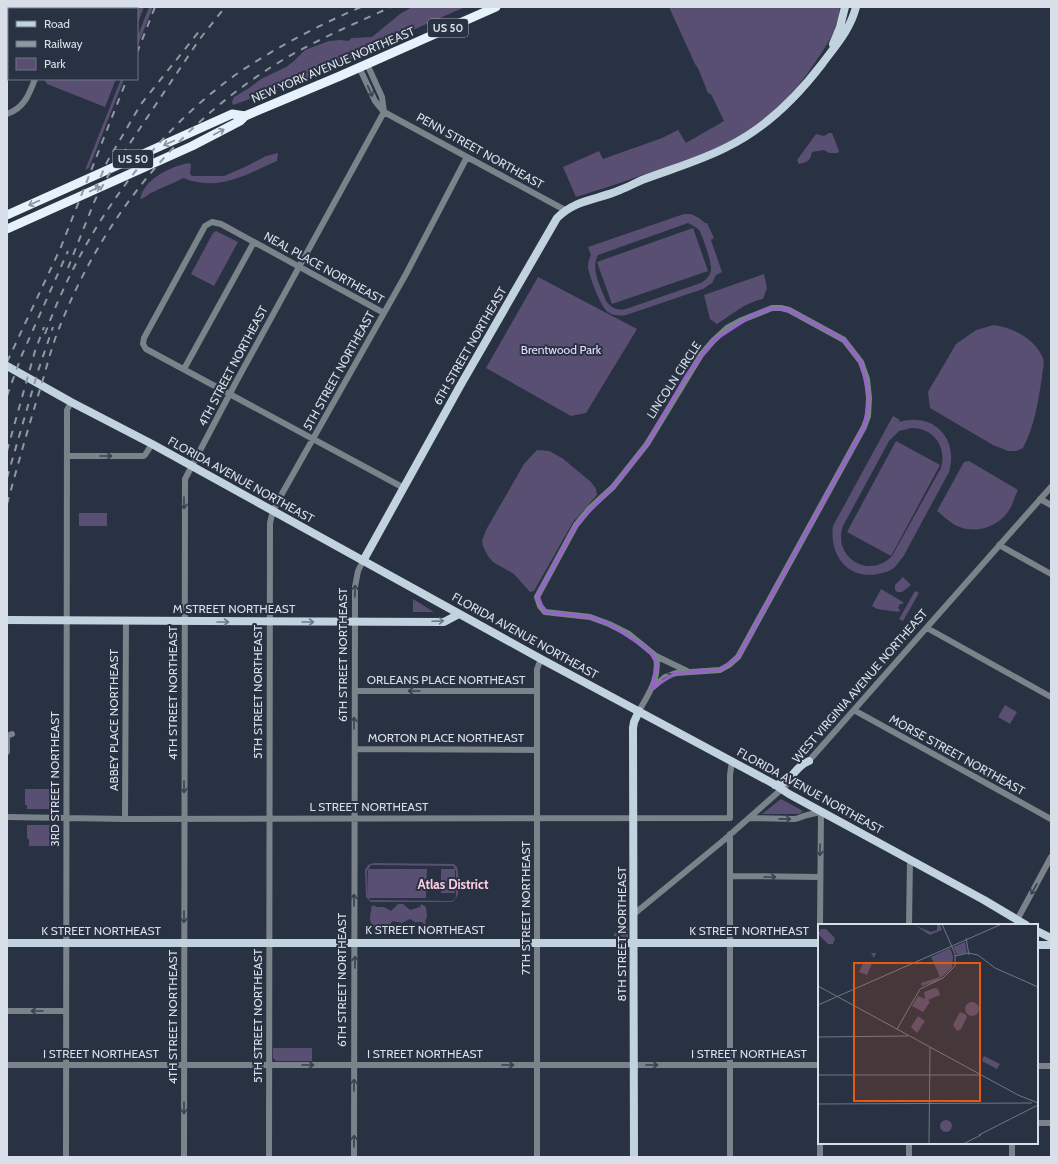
<svg xmlns="http://www.w3.org/2000/svg" width="1058" height="1164" viewBox="0 0 1058 1164" font-family="Cabin,sans-serif">
	<style>
		.green { fill: #594f72; fill-rule: evenodd }
		.lines { fill: none; stroke-linecap: round; stroke-linejoin: round }
		.minor { stroke: #7a8389; stroke-width: 6 }
		.major { stroke: #c2d3e0; stroke-width: 8 }
		.highway { stroke: #e6f2fb; stroke-width: 9 }
		.rail { stroke: #9198a5; stroke-width: 2; stroke-dasharray: 7 7; stroke-linecap: butt }
		.oneway { stroke: #394250 }
		.oneway2 { stroke: #88929e }
		.oneway3 { stroke: #6e7a89 }
		.marked { fill: none; stroke: #9762cc; stroke-width: 3; stroke-linejoin: round }
		.labels { text-anchor: middle; stroke-width: 4; stroke-linejoin: round; paint-order: stroke }
		.shield { fill: #293242; stroke: #a4abb7; stroke-width: 1 }
		.shield-label { font-size: 11px; font-weight: bold; fill: #d9dfe9 }
		.street-label { font-size: 12px; fill: #d9dfe9; stroke: #293242 }
		.park-label { font-size: 12px; fill: #e5dcfe; stroke: #293242 }
		.neighbourhood-label { font-size: 13px; font-weight: bold; fill: #ffcee2; stroke: #293242 }
		.inset-road { fill: none; stroke: #6f7785; stroke-width: 1 }
		.view { fill: #e8590c; fill-opacity: 0.15; stroke: #e8590c; stroke-width: 2 }
		.inset-edge { fill: none; stroke: #d9dfe9; stroke-width: 2 }
	</style>
	<rect width="100%" height="100%" fill="#293242"/>
	<path class="green" d="M74 7H144L137 25V9H73Z
		M149 7H153L137 47V38Z
		M412 7H465L390 40 382 47 334 66 295 84 269 90 247 100 233 105 232 102 234 97 249 88 261 79 286 67 294 61 305 50 329 41 341 40 348 41 352 38 372 37 400 14Z
		M669 7H840C838 29 826 47 814 64 786 107 750 134 703 155 687 161 670 166 654 171 628 180 603 189 576 197L563 167 599 151 603 159 662 138 678 130 686 143 724 121 711 94 708 93 698 68 695 64Z
		M46 79H116L105 107 47 84 45 81Z
		M121 79H124L89 168 85 170Z
		M829 133H832L839 151 838 153H829L824 150 812 152C810 161 808 162 799 164L797 160 816 134 824 136Z
		M278 153 277 161C245 175 219 192 183 178 173 184 162 187 151 193 147 195 145 198 140 199 145 178 170 167 189 163L191 165 190 174 192 176H224L245 167 266 156Z
		M684 214H691L699 218 705 223H707L714 238 711 240 722 272 716 275 712 283 703 289 626 315C620 316 613 316 608 312 601 308 589 276 588 267 588 262 589 259 591 255L588 247ZM688 223C692 225 696 227 699 230 703 237 712 263 711 270 710 276 706 280 701 283L626 309C618 311 611 308 606 301 601 287 590 269 598 255Z
		M693 228 708 271 612 304 597 262Z
		M216 231 238 242 214 286 191 274 213 233Z
		M764 274 767 288 763 299C746 302 731 315 717 324L710 319 704 295Z
		M538 277 637 329 586 413 571 416 486 368Z
		M994 325C1014 328 1035 339 1043 358 1045 364 1042 371 1042 377 1038 402 1035 425 1023 448L1016 451H1008L993 445 930 408 928 392 956 344 976 330Z
		M893 416 900 420 899 422C933 412 959 438 949 472L903 557C900 560 898 564 895 567 890 571 884 573 878 574 847 580 829 554 833 526ZM911 428C934 428 947 447 941 468L892 556C869 580 832 557 843 526L889 441 899 431Z
		M896 441 940 465 891 556 847 532Z
		M537 450 549 451 562 458 591 482 596 489 597 495 573 522 534 591 530 592 514 574 493 562 488 556 483 546 482 541 486 530 524 464Z
		M969 461 1018 490C1015 495 1014 501 1011 507 1001 526 977 535 957 526 949 522 944 516 937 511L964 462Z
		M79 513H107V526H79Z
		M903 577 911 585 902 592H897L895 590V585Z
		M881 589 903 602V604H900L898 608 900 610 899 612 877 609 872 606Z
		M915 591 919 593 903 621 899 619Z
		M413 599 434 612H413Z
		M1005 705 1017 712 1010 724 998 717Z
		M25 789H58V809H27V805H25Z
		M781 799 803 811 799 814H762Z
		M27 825H58V846H29V840L27 838Z
		M374 863 454 864 457 867 458 871C458 880 462 898 451 902H371L366 897 365 870 368 865ZM371 865 453 866 456 871V896L455 899 451 901 370 900 369 898H426L427 869H368V897L367 871Z
		M441 869H455V893H441Z
		M398 904H403L410 910 420 907 421 904 426 907 427 917 425 921 427 928 422 922H415L410 919 402 923 393 921C390 923 389 926 386 928 378 931 369 925 370 917 370 913 372 911 371 907L374 905 376 907H384L391 911Z
		M625 926H628V937L614 936V934Z
		M273 1048H312V1061H276L273 1058Z"/>
	<g class="lines">
		<path class="minor" d="M63 9 64 7
			M7 59H9
			M359 67 375 101 384 112 565 210
			M7 114C24 108 29 95 35 79
			M384 313 221 224 212 222 205 226 144 338 143 344 146 349 404 488
			M184 369 254 242
			M67 456H143L145 455 152 444
			M1040 499 1051 505
			M999 545 1051 574
			M927 628 1051 697
			M652 688 665 677 676 673 720 670 729 665 738 657 864 427 868 416 869 398 867 379 861 362 844 340 789 310 781 308H772L742 320 727 328 713 341 701 355 647 444 613 487 589 509 576 525 537 597 540 606 545 612 590 617 609 624 629 634 656 656 687 671
			M355 691H537
			M854 710 1051 819
			M639 711C649 693 660 678 656 656
			M355 749 537 750
			M7 752V736L12 734
			M807 763 1051 487
			M7 817 125 819 730 818V775L732 761
			M749 818 794 819C798 819 800 817 804 816 810 814 815 814 821 811L820 925
			M125 819 126 621
			M730 834V1157
			M731 876 820 877
			M634 914 724 840 793 779
			M1017 920 1051 857
			M909 925 910 860
			M7 1011H66
			M7 1065H819
			M1037 1066H1051
			M1037 1123H1051
			M820 1143V1157
			M909 1143V1157
			M1012 1143V1157
			M66 1157 67 423V410L71 402
			M184 1157 185 479 236 382 384 112 382 97 367 64
			M269 1157 270 523 273 511 279 499 406 274 467 157
			M354 1157 355 587 358 571 363 561
			M537 1157V669L541 659"/>
		<path class="major" d="M833 44 840 27 845 7
			M7 366 71 402 152 444 541 659 774 784 789 794 984 900 1026 925
			M363 561 460 386 557 218C576 199 597 200 620 190 628 187 635 183 642 180 671 169 700 161 727 147 766 128 796 98 822 64 836 45 850 30 856 7
			M7 620 444 622 459 614
			M775 785C793 783 794 766 809 761
			M1037 931 1051 938
			M7 943H819
			M1037 945H1051
			M634 1157 633 728 634 722 639 711"/>
		<path class="highway" d="M7 215 232 114 245 116
			M7 229 192 146 240 121 245 116 340 76 496 7"/>
		<path class="rail" d="M137 53 155 7
			M95 190 107 162 141 104 201 29
			M68 268 95 200 108 176 199 40 225 7
			M45 334C82 232 151 133 241 71 279 46 319 25 361 7
			M7 362 61 247 127 79
			M7 396 21 357 68 251
			M7 451 35 351 44 327
			M7 478 38 371 53 327
			M7 504C18 464 29 425 41 386 47 366 52 345 60 326 103 217 180 122 281 61 316 40 354 24 391 7"/>
	</g>
	<defs><path id="oneway-shaft" d="M-6 0H5M1.5-3L5.5 0L1.5 3" fill="none" stroke-width="1.6" stroke-linecap="round" stroke-linejoin="round"/></defs>
	<g class="oneway">
		<use href="#oneway-shaft" transform="translate(370 91) rotate(66)"/>
		<use href="#oneway-shaft" transform="translate(106 456)"/>
		<use href="#oneway-shaft" transform="translate(184 503) rotate(90)"/>
		<use href="#oneway-shaft" transform="translate(355 591) rotate(-88)"/>
		<use href="#oneway-shaft" transform="translate(668 677) rotate(-28)"/>
		<use href="#oneway-shaft" transform="translate(414 691) rotate(180)"/>
		<use href="#oneway-shaft" transform="translate(354 723) rotate(-90)"/>
		<use href="#oneway-shaft" transform="translate(184 787) rotate(90)"/>
		<use href="#oneway-shaft" transform="translate(785 819) rotate(1)"/>
		<use href="#oneway-shaft" transform="translate(820 850) rotate(91)"/>
		<use href="#oneway-shaft" transform="translate(770 877)"/>
		<use href="#oneway-shaft" transform="translate(1034 889) rotate(119)"/>
		<use href="#oneway-shaft" transform="translate(354 900) rotate(-90)"/>
		<use href="#oneway-shaft" transform="translate(184 917) rotate(90)"/>
		<use href="#oneway-shaft" transform="translate(355 962) rotate(-90)"/>
		<use href="#oneway-shaft" transform="translate(37 1011) rotate(180)"/>
		<use href="#oneway-shaft" transform="translate(308 1065)"/>
		<use href="#oneway-shaft" transform="translate(508 1065)"/>
		<use href="#oneway-shaft" transform="translate(652 1065)"/>
		<use href="#oneway-shaft" transform="translate(354 1085) rotate(-90)"/>
		<use href="#oneway-shaft" transform="translate(184 1108) rotate(90)"/>
		<use href="#oneway-shaft" transform="translate(354 1141) rotate(-89)"/>
	</g>
	<g class="oneway2">
		<use href="#oneway-shaft" transform="translate(219 132) rotate(-28)"/>
		<use href="#oneway-shaft" transform="translate(169 143) rotate(156)"/>
		<use href="#oneway-shaft" transform="translate(95 189) rotate(-24)"/>
		<use href="#oneway-shaft" transform="translate(34 203) rotate(156)"/>
	</g>
	<g class="oneway3">
		<use href="#oneway-shaft" transform="translate(438 621) rotate(-2)"/>
		<use href="#oneway-shaft" transform="translate(223 622)"/>
		<use href="#oneway-shaft" transform="translate(308 622)"/>
	</g>
	<path class="marked" d="M772 308 789 310 844 340 861 362 869 398 864 427 738 657 720 670 676 673 652 688 657 664 649 650 609 624 590 617 545 612 537 597 576 525 613 487 647 444 686 376 713 341 753 315Z"/>
	<g class="labels">
		<g class="shield">
			<rect x="428" y="19" width="40" height="18" rx="3"/>
			<rect x="113" y="150" width="40" height="18" rx="3"/>
		</g>
		<g class="shield-label">
			<text x="448" y="32">US 50</text>
			<text x="133" y="163">US 50</text>
		</g>
		<g class="street-label">
			<text transform="translate(333 65) rotate(-23)" y="4">NEW YORK AVENUE NORTHEAST</text>
			<text transform="translate(480 151) rotate(29)" y="4">PENN STREET NORTHEAST</text>
			<text transform="translate(324 268) rotate(29)" y="4">NEAL PLACE NORTHEAST</text>
			<text transform="translate(470 346) rotate(-60)" y="4">6TH STREET NORTHEAST</text>
			<text transform="translate(233 366) rotate(-62)" y="4">4TH STREET NORTHEAST</text>
			<text transform="translate(339 371) rotate(-61)" y="4">5TH STREET NORTHEAST</text>
			<text transform="translate(674 380) rotate(-57)" y="4">LINCOLN CIRCLE</text>
			<text transform="translate(241 480) rotate(29)" y="4">FLORIDA AVENUE NORTHEAST</text>
			<text x="234" y="613">M STREET NORTHEAST</text>
			<text transform="translate(525 636) rotate(29)" y="4">FLORIDA AVENUE NORTHEAST</text>
			<text transform="translate(343 655) rotate(-90)" y="4">6TH STREET NORTHEAST</text>
			<text x="446" y="684">ORLEANS PLACE NORTHEAST</text>
			<text transform="translate(860 686) rotate(-49)" y="4">WEST VIRGINIA AVENUE NORTHEAST</text>
			<text transform="translate(258 692) rotate(-90)" y="4">5TH STREET NORTHEAST</text>
			<text transform="translate(173 693) rotate(-90)" y="4">4TH STREET NORTHEAST</text>
			<text transform="translate(114 720) rotate(-90)" y="4">ABBEY PLACE NORTHEAST</text>
			<text x="446" y="742">MORTON PLACE NORTHEAST</text>
			<text transform="translate(957 755) rotate(29)" y="4">MORSE STREET NORTHEAST</text>
			<text transform="translate(55 779) rotate(-90)" y="4">3RD STREET NORTHEAST</text>
			<text transform="translate(810 791) rotate(29)" y="4">FLORIDA AVENUE NORTHEAST</text>
			<text x="369" y="811">L STREET NORTHEAST</text>
			<text transform="translate(526 908) rotate(-90)" y="4">7TH STREET NORTHEAST</text>
			<text x="425" y="934">K STREET NORTHEAST</text>
			<text x="101" y="935">K STREET NORTHEAST</text>
			<text x="749" y="935">K STREET NORTHEAST</text>
			<text transform="translate(622 934) rotate(-90)" y="4">8TH STREET NORTHEAST</text>
			<text transform="translate(342 980) rotate(-90)" y="4">6TH STREET NORTHEAST</text>
			<text transform="translate(258 1016) rotate(-90)" y="4">5TH STREET NORTHEAST</text>
			<text transform="translate(173 1017) rotate(-90)" y="4">4TH STREET NORTHEAST</text>
			<text x="101" y="1058">I STREET NORTHEAST</text>
			<text x="425" y="1058">I STREET NORTHEAST</text>
			<text x="749" y="1058">I STREET NORTHEAST</text>
		</g>
		<g class="park-label">
			<text x="561" y="354">Brentwood Park</text>
		</g>
		<g class="neighbourhood-label">
			<text x="453" y="889">Atlas District</text>
		</g>
	</g>
	<g transform="translate(818 924)">
		<rect width="220" height="220" fill="#293242"/>
		<path d="M119 0H122L124 6 112 11 96 1 113 8 119 6ZM3 5H8L17 14 15 20H10L0 10ZM147 18 149 29 139 31 135 23ZM132 24 135 32 134 44 119 57 104 62 103 59 122 53 113 33ZM53 29H58L46 59 49 51 41 48 45 39H54L56 34ZM117 64 120 65 122 71 110 76 112 78 105 88 94 82 100 72 107 75 106 68ZM147 85a7 7 0 1 1 14 0a7 7 0 1 1-14 0ZM142 88 147 90 149 93 143 105 139 107 135 101ZM100 92 107 97 99 109 93 103ZM166 132 182 140 179 145 164 137ZM122 202a6 6 0 1 1 12 0a6 6 0 1 1-12 0Z" fill="#594f72"/>
		<path class="inset-road" d="M148 14 151 31M137 32 151 29 160 31 177 44 220 63M0 62 200 171 220 179M0 81 184 0M79 105 102 65 125 54 137 42V30L124 0M0 113 90 112M0 151H161M0 180 214 179M161 211 220 181M111 220 112 123M145 220 163 211"/>
		<path class="view" d="M36 39H162V177H36Z"/>
		<rect width="220" height="220" class="inset-edge"/>
	</g>
	<rect width="1058" height="1164" fill="none" stroke="#d9dfe9" stroke-width="16"/>
	<rect x="8" y="8" width="130" height="72" fill="#293242" stroke="#6f7785"/>
	<rect x="16" y="21" width="20" height="6" fill="#c2d3e0" stroke="#6f7785"/>
	<text x="44" y="28" font-size="12" fill="#d9dfe9">Road</text>
	<rect x="16" y="41" width="20" height="6" fill="#9198a5" stroke="#6f7785"/>
	<text x="44" y="48" font-size="12" fill="#d9dfe9">Railway</text>
	<rect x="16" y="58" width="20" height="12" fill="#594f72" stroke="#6f7785"/>
	<text x="44" y="68" font-size="12" fill="#d9dfe9">Park</text>
</svg>
